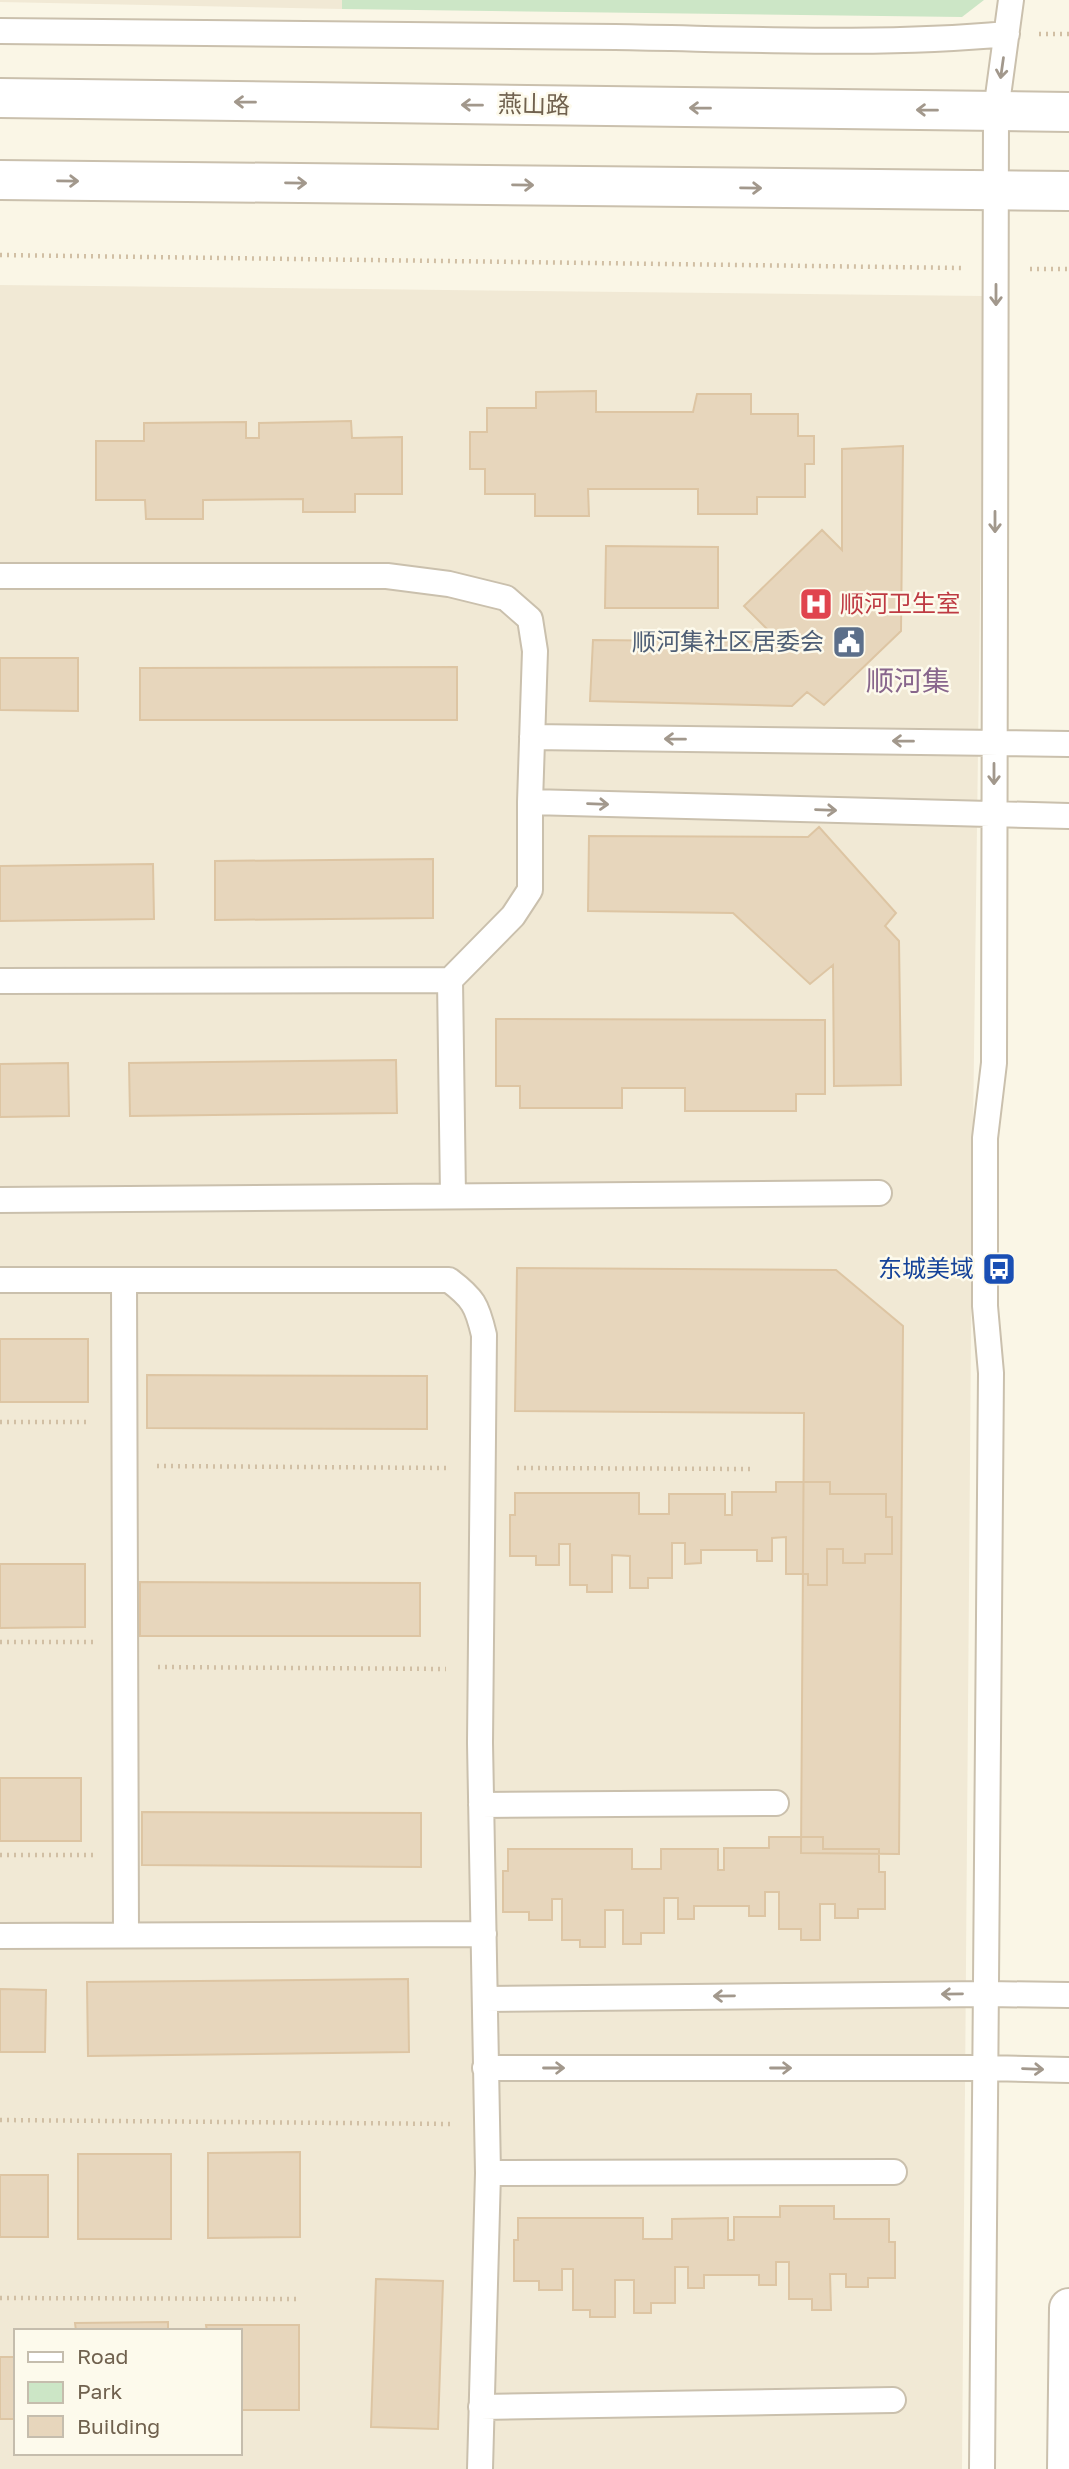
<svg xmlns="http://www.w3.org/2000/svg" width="1069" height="2469" viewBox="0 0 1069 2469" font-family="'Golos Text','Noto Sans SC',sans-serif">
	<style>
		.residential { fill: #f1e9d5; fill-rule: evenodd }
		.green { fill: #cce6c6 }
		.building { fill: #e7d6bc; stroke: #ddc5a3; stroke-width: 2 }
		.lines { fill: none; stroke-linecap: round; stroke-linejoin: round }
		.service-casing { stroke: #cac0ad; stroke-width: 28 }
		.tertiary-casing { stroke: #cac0ad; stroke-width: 42 }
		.path { stroke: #d1bfa4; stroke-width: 4.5; stroke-dasharray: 2 5; stroke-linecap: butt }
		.service { stroke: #fff; stroke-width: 24 }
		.tertiary { stroke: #fff; stroke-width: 38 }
		.oneway { stroke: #a2988c }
		.labels { text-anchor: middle; stroke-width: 5; stroke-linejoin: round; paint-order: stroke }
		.street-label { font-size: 24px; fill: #70614e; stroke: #fdfaec }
		.health-label { font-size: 24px; fill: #be3a42; stroke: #fdfaec; text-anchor: start }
		.service-label { font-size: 24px; fill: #4e5e75; stroke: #fdfaec; text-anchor: end }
		.transit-label { font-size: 24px; fill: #164399; stroke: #fdfaec; text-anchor: end }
		.quarter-label { font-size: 28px; fill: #88668c; stroke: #fdfaec }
	</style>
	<rect width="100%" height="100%" fill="#faf6e6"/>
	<path class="residential" d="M0 0H342V9L0 2Z
		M0 285 984 296 972 1206 962 2469H0ZM16 2331H240V2453H16Z"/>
	<path class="green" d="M342 0H984L962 17 342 9Z"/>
	<path class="building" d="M596 391V412H693L697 394H751V414H798V436H814V464H805V497H757V514H698V489H588L589 516H535V494H485V469H470V432H487V408H536V392Z
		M351 421 352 438 402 437V494H355V512H303V499L203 500V519H146L145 500H96V441H144V423L246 422V438H259V423Z
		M903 446 901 631 824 705 807 692 792 706 590 701 593 640 780 642 744 606 822 530 842 550V449Z
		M606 546 718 547V608H605Z
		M0 658H78V711L0 710Z
		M457 667V720H140V668Z
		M819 827 896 913 885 926 899 941 901 1085 834 1086 833 965 810 984 733 913 588 911 589 836 808 837Z
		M433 859V918L215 920V861Z
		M153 864 154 919 0 921V866Z
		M496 1019 825 1020V1094H796V1111H685V1088H622V1108H520V1086H496Z
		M396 1060 397 1113 130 1116 129 1063Z
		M68 1063 69 1116 0 1117V1064Z
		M517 1268 836 1270 903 1326 899 1854 801 1853 804 1413 515 1411Z
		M0 1339H88V1402H0Z
		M147 1375 427 1376V1429L147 1428Z
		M776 1482H830V1494H886V1517H892V1554H865V1563H843V1549H827V1585H808V1574H786V1537L772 1538V1561H757V1550H701V1563L685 1564V1543H672V1578H648V1588H630V1556L612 1555V1592H587V1585H570V1544H559V1565H536V1556H510V1515H515V1493H639V1514H669V1494H725V1515H732V1492H776Z
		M0 1564H85V1627L0 1628Z
		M140 1582 420 1583V1636H140Z
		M0 1778H81V1841H0Z
		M142 1812 421 1813V1867L142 1865Z
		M769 1837H823V1849H879V1872H885V1909H858V1918H835V1904H820V1940H801V1929H779V1892H765V1916H749V1906H694V1919H678V1898H664V1933H641V1944H623V1910H605V1947H580V1940H562V1899H552V1920H529V1912H503V1871H508V1849H632V1869H661V1849H718V1870H724V1848H769Z
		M408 1979 409 2052 88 2056 87 1982Z
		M0 1989 46 1990 45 2052H0Z
		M300 2152V2237L208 2238V2153Z
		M78 2154H171V2239H78Z
		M0 2175H48V2237H0Z
		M780 2206H834V2219H889V2242H895V2278H868V2287H846V2274H830L831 2310H812V2299H789V2262H776V2285H759V2275H704V2288H688V2267H675V2303H651V2313H634V2280H615V2317H590V2310H573V2269H562V2290H539V2281H514V2240H518V2218H643V2239H672V2219L728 2218V2240H734V2217H780Z
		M376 2279 443 2281 438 2429 371 2427Z
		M168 2322V2331H76L75 2323Z
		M206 2325H299V2410H240V2331H207Z
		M0 2357H16V2419H0Z"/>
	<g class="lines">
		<defs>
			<path id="service" d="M0 31C205 33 410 35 615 37 745 39 877 46 1007 34
				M0 576H387L449 584 506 598 530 619 535 651 530 802V890L513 916 450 980 453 1196
				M532 737 1069 744
				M530 802 1069 816
				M0 981 450 980
				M0 1200 879 1193
				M0 1280H449C473 1298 477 1305 484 1335L480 1743 488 2173 480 2469
				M124 1280 126 1935
				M481 1805 776 1803
				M0 1936 484 1934
				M485 1999 986 1994 1069 1995
				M485 2068H985L1069 2070
				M488 2173 894 2172
				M481 2407 893 2400
				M982 2469 991 1373 985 1306V1138L994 1063 996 111 1011 0"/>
			<path id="tertiary" d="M0 98 1069 112
				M0 180 1069 191
				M1067 2469 1069 2308"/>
		</defs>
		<use href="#service" class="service-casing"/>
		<use href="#tertiary" class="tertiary-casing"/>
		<path class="path" d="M1039 34H1069
			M0 255 962 268
			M1030 269H1069
			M0 1422H90
			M157 1466 449 1468
			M517 1468 751 1469
			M0 1642H94
			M158 1667 446 1669
			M0 1855H94
			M0 2120 454 2124
			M0 2298 300 2299"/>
		<use href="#service" class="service"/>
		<use href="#tertiary" class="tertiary"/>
	</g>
	<defs><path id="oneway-shaft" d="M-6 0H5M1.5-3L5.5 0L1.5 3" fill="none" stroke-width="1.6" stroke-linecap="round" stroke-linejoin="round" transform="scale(1.75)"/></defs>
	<g class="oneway">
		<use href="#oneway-shaft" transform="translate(1002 68) rotate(98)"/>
		<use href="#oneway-shaft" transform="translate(245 102) rotate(-179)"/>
		<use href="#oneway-shaft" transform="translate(472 105) rotate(-179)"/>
		<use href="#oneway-shaft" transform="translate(700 108) rotate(-179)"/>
		<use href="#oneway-shaft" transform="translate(927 110) rotate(-179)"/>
		<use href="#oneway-shaft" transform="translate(68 181) rotate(1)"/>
		<use href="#oneway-shaft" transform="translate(296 183) rotate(1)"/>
		<use href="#oneway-shaft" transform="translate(523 185) rotate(1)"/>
		<use href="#oneway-shaft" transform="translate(751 188) rotate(1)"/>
		<use href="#oneway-shaft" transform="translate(996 295) rotate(90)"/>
		<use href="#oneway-shaft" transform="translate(995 522) rotate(90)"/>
		<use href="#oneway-shaft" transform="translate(675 739) rotate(-179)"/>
		<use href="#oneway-shaft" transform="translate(903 741) rotate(-179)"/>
		<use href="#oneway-shaft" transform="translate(994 774) rotate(90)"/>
		<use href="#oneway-shaft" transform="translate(598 804) rotate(2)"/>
		<use href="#oneway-shaft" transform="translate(826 810) rotate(2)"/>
		<use href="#oneway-shaft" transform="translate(952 1994) rotate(179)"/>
		<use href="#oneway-shaft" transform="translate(724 1996) rotate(179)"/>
		<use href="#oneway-shaft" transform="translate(554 2068)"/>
		<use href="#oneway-shaft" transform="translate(781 2068)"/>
		<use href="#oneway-shaft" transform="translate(1033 2069) rotate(2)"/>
	</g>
	<defs>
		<symbol id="hospital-square" viewBox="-11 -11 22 22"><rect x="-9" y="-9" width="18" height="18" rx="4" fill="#e0444e" stroke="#fdfaec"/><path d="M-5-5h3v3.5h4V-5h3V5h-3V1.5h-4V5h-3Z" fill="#fff"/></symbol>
		<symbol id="civic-square" viewBox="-11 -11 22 22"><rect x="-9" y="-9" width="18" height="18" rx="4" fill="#5c6f8a" stroke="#fdfaec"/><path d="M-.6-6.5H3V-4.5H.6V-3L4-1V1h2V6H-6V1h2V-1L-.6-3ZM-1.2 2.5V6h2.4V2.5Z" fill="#fff"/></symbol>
		<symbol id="bus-square" viewBox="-11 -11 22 22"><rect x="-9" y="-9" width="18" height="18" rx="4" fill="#1a4fb4" stroke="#fdfaec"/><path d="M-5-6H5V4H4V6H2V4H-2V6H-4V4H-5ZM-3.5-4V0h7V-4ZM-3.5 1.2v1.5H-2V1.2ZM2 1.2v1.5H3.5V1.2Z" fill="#fff"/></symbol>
	</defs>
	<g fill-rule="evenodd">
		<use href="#hospital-square" x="797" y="585" width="38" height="38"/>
		<use href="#civic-square" x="830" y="623" width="38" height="38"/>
		<use href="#bus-square" x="980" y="1250" width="38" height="38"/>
	</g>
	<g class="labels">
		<g class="street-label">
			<text transform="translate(534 105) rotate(1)" y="8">燕山路</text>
		</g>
		<g class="health-label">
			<text x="840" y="612">顺河卫生室</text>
		</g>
		<g class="service-label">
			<text x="824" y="650">顺河集社区居委会</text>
		</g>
		<g class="transit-label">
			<text x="974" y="1277">东城美域</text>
		</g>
		<g class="quarter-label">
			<text x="908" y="691">顺河集</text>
		</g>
	</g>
	<rect x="14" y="2329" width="228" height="126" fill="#fdfaec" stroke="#c5bdad" stroke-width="2"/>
	<rect x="28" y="2352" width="35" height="10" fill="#ffffff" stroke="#c5bdad" stroke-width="2"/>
	<text x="77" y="2364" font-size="21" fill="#70614e">Road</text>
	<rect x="28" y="2382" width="35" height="21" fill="#cce6c6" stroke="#c5bdad" stroke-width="2"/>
	<text x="77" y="2399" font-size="21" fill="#70614e">Park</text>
	<rect x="28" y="2416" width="35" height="21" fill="#e7d6bc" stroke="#c5bdad" stroke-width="2"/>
	<text x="77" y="2434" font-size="21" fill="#70614e">Building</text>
</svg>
